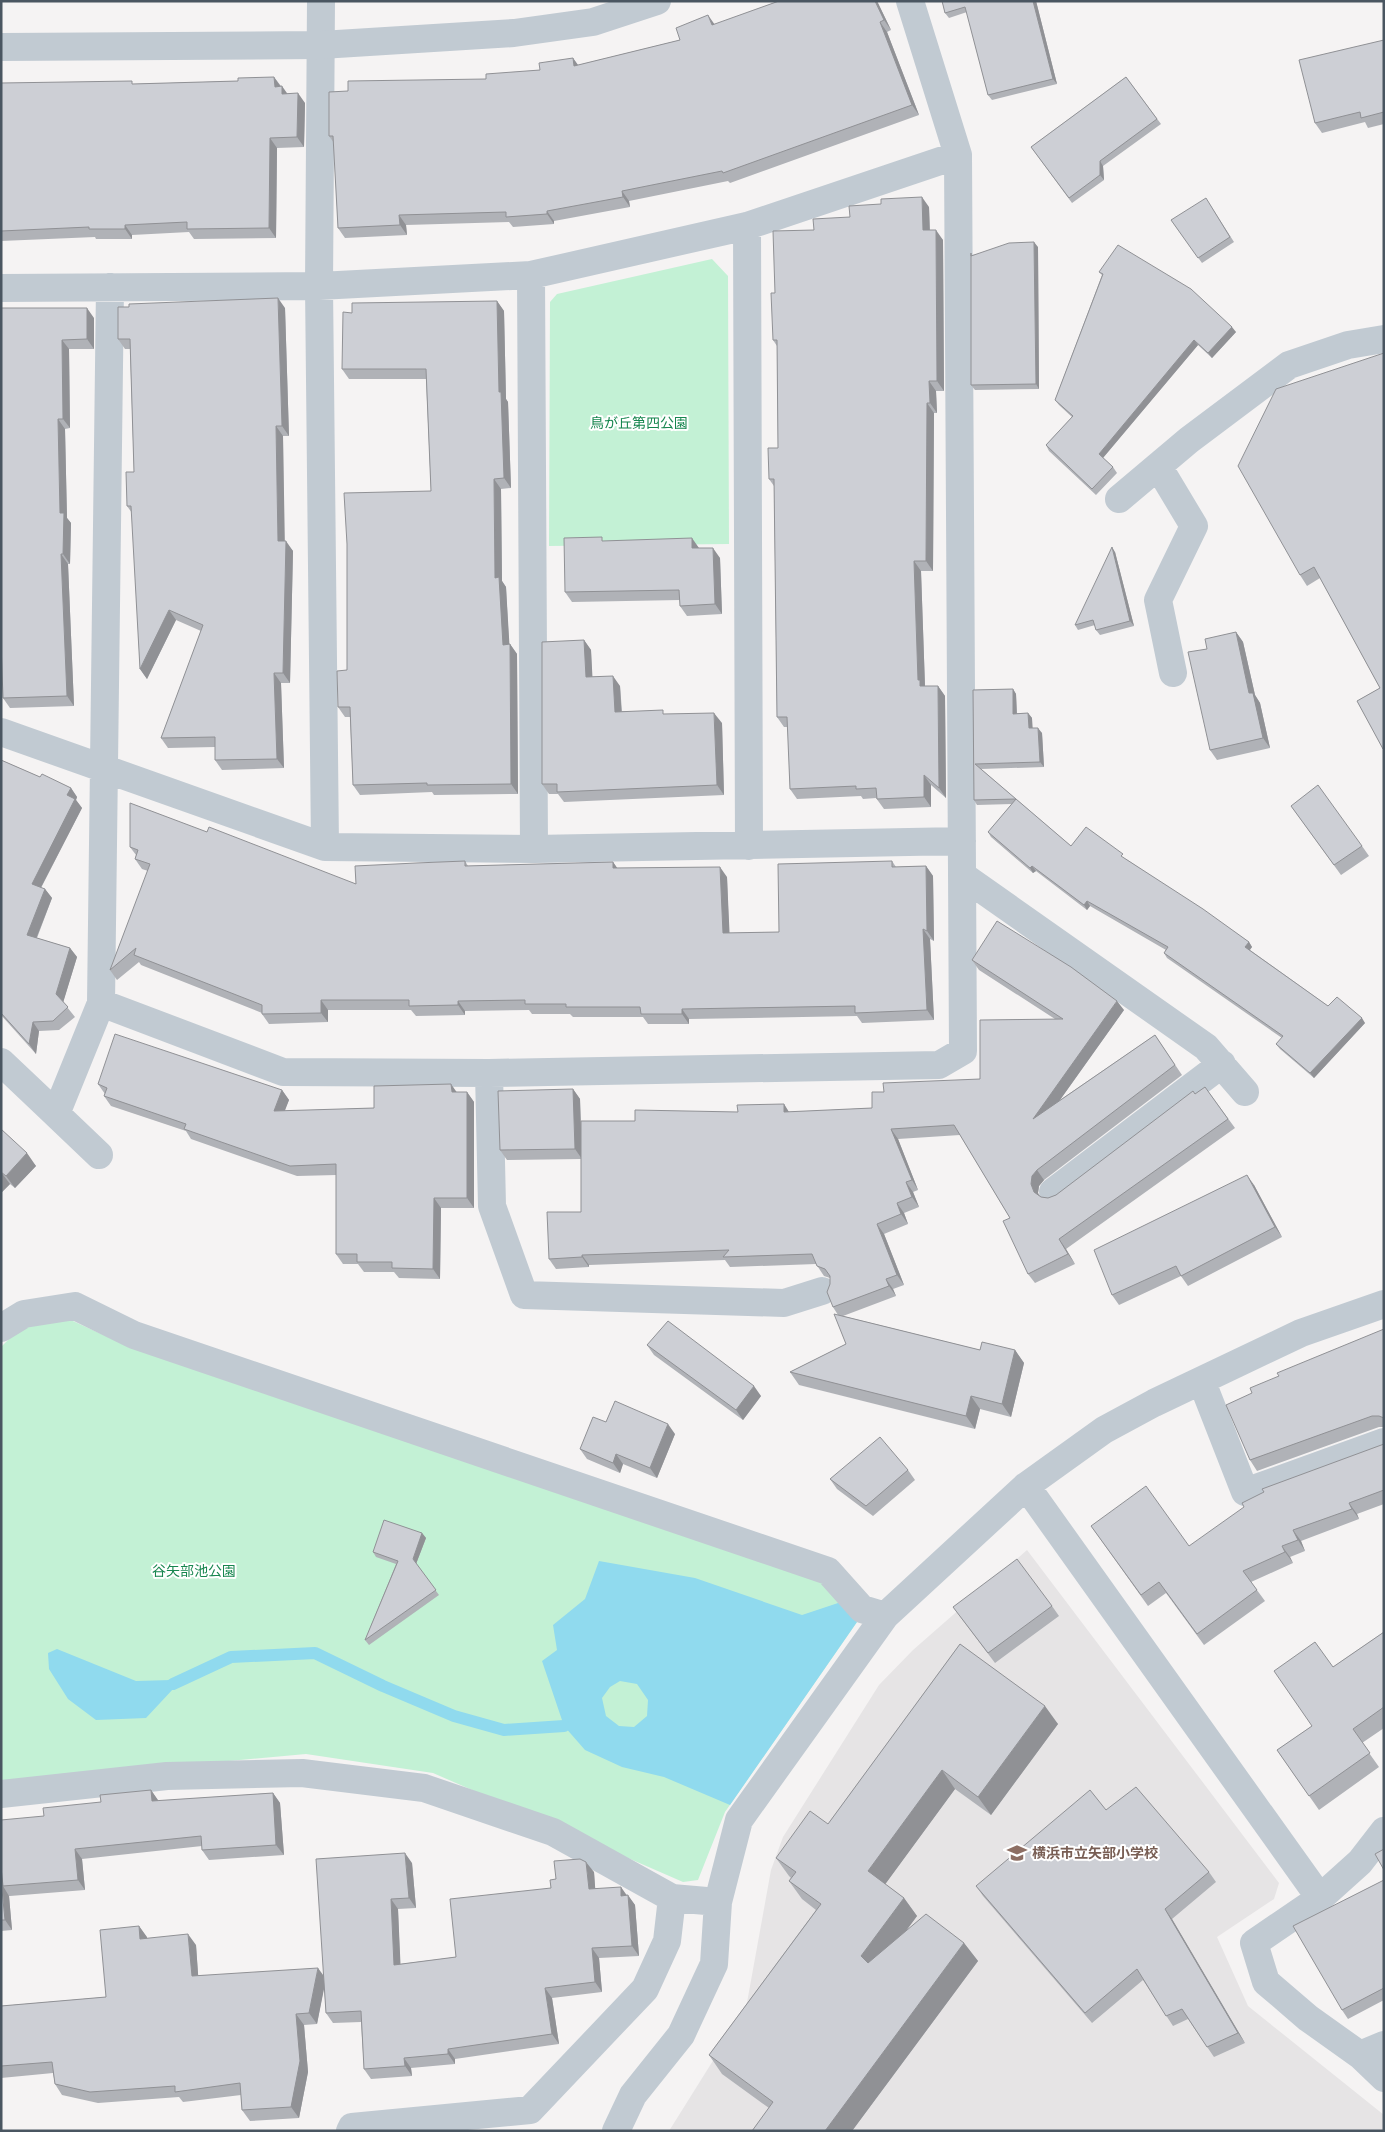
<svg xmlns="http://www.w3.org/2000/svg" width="1385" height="2132" viewBox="0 0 1385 2132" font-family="Barlow,'Noto Sans JP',sans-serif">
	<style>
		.education { fill: #e6e4e5 }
		.green { fill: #c3f1d5 }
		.water { fill: #90daee; fill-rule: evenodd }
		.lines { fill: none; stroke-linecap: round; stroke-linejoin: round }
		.stream { stroke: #90daee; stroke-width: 12 }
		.minor { stroke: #c1cad2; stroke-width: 28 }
		.tertiary { stroke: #c1cad2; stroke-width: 28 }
		.wall { fill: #b0b2b7 }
		.shaded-wall { fill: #909195 }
		.building { fill: #cdcfd5; stroke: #909195 }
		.labels { text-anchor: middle; stroke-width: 4; stroke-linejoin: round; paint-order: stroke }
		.park-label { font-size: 14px; fill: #17864f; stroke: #fff }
		.education-label { font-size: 14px; font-weight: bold; fill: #785e54; stroke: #fff; text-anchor: start }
	</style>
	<rect width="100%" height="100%" fill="#f5f3f3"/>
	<path class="education" d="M1027 1550 1279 1883 1274 1899 1217 1937 1248 2006 1384 2115V2131H669L746 2008 771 1870 783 1837 879 1685 913 1650Z"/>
	<path class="green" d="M712 259 728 276 729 544 549 546 550 302 557 294Z
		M62 1316 134 1349 823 1579 857 1622 725 1812 698 1880 683 1882 433 1773 306 1754 1 1782V1347L19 1329Z"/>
	<path class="water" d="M599 1561 695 1578 802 1615 841 1602 857 1622 730 1805 664 1777 622 1767 585 1750 564 1726 542 1661 557 1650 553 1625 585 1599ZM620 1681 637 1684 648 1700 647 1716 634 1727 619 1726 606 1716 602 1698 610 1687Z
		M57 1649 136 1681 171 1680 174 1688 146 1718 96 1720 68 1699 49 1669 48 1653Z"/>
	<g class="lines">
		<path class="stream" d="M173 1684 231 1657 315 1653 383 1686 454 1716 504 1730 564 1726"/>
		<path class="minor" d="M321 1 319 286 325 847
			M747 226 749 846
			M531 275 534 849
			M110 287 101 1003 283 1072 489 1073 939 1065 963 1051 958 155 910 1
			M1 288 319 286 531 275 747 226 958 155
			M1158 466 1194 526 1158 600 1173 673
			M1119 499 1189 440 1289 365 1348 345 1384 339
			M1 732 325 847 534 849 962 841
			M963 876 1206 1047 1245 1092
			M1 1062 56 1114 101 1003
			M489 1073 492 1206 524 1295 784 1303 822 1291
			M56 1114 99 1155
			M1053 1192 1222 1064
			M1 1328 24 1314 75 1306 134 1335 828 1571 862 1609 885 1616
			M1202 1382 1245 1492 1384 1442
			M1026 1486 1320 1898
			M1 1794 167 1776 302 1773 424 1788 553 1832 672 1898 718 1902
			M1384 1831 1360 1862 1320 1898 1254 1943 1266 1982 1308 2018 1360 2055 1384 2078
			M1360 2055 1384 2045
			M350 2131 352 2127 530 2110 645 1989 667 1941 672 1898
			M616 2131 633 2095 681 2035 714 1964 718 1902 739 1820 885 1616 1026 1486 1104 1430 1154 1403 1301 1333 1384 1304"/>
		<path class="tertiary" d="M1 47 321 45 514 33 593 22 657 1"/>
	</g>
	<path class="wall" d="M779 1H877L891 30 887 32 919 115 730 183 728 181 629 201 630 207 554 221V224L513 227 509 222 406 225 407 235 345 238 338 228 334 143 329 136 348 91 486 79 540 70 573 58 578 65 680 40 715 25Z
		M942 1H1036L1057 84 992 100 988 95 967 12 949 18 945 13Z
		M1384 40V124L1368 128 1365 122 1322 133 1315 123Z
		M274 77 287 94 305 103 304 147 277 148 276 238 194 239 189 232 132 235V239H96L95 237 1 241V83L135 84 238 81Z
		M1126 77 1161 124 1103 166 1104 180 1072 203 1031 147Z
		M1209 203 1234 242 1202 263 1171 220Z
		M929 207 930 230 943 240 944 391H936L937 413H934L933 571H921L925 686H938L945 696 946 798 931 785V807L884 809 876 798 863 799 861 796 797 799 790 789 788 727H784L777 717 774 486 769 479 778 448 777 346 773 340 775 293 814 230 850 217Z
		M1038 247 1039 389 975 390 971 385 972 255Z
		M1099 272 1236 332 1212 358 1198 345 1103 458 1113 467 1117 473 1096 495 1049 451 1046 445 1072 417 1059 405 1055 400 1102 275Z
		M497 301 504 311 506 399 508 402 511 488 501 489 502 581 506 587 509 644H510L517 654 518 794 434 795 432 792 360 795 353 785 350 717H345L338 707 347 670 431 491 426 379H349L342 369 352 313Z
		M1 308 94 318V349H69L70 428 65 429 67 518 71 523 70 564H68L74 706 10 708 3 698Z
		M285 308 289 436H283L284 541 293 551 290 683H281L284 768 222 770 215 760V747L168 748 161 738 201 631 176 620 147 679 140 669 132 513 127 506 134 472 130 349H125L118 339Z
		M1384 353V750L1357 701 1380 688 1320 578 1307 586 1300 575Z
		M605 541 699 548 720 558 722 614 687 616 680 606V600L572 602 565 592Z
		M1115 552 1134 626 1100 635 1096 630 1095 625 1078 630 1075 625Z
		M1236 632 1243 642 1255 695 1260 703 1270 748 1217 760 1210 750Z
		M584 640 591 650 592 677 620 686 622 711 722 723 724 795 564 802 558 794H549L542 784Z
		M1013 689 1016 694 1017 713H1028L1032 718V728L1042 733 1044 767 981 769 1071 846 1126 859 1249 942 1252 947 1250 950 1328 1006 1365 1023 1314 1078 1280 1049 1276 1044 1282 1038 1167 958 1164 953 1166 950 1090 906 1087 910 1036 871 1033 873 991 837 988 832 1012 804 977 805 974 800 973 690Z
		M1 760 40 777 71 788 77 797 76 800 82 808 41 888 45 889 52 898 37 938 70 948 77 957 63 1002 75 1017 59 1030 39 1031 36 1054 1 1015Z
		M1291 806 1362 846 1369 856 1341 875Z
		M207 832 356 884 465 861 468 866 613 862 617 868 727 877 729 933 779 932 892 861 896 867 926 866 933 876 934 941 930 939 934 1020 862 1023 857 1016 689 1019V1024H648L643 1017H573L570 1014H532L529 1010 465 1011V1015L416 1016 411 1010H328V1022L269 1024 262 1014V1013L141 965 139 962 117 980 110 970 148 871 142 869 135 859 136 855 130 847Z
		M972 960 1124 1010 1060 1100 1155 1035 1182 1075 1044 1180 1039 1186 1038 1193 1041 1197 1048 1198 1056 1195 1205 1087 1235 1128 1066 1249 1075 1264 1035 1283 1028 1274 1010 1218 960 1135 898 1139 918 1190 913 1192 919 1207 904 1213 908 1224 884 1234 904 1285 893 1289 896 1296 843 1316 980 1350H1015L1024 1363 1011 1417 980 1409 975 1429 799 1385 790 1372 846 1344 838 1315 833 1307 830 1278 824 1276 816 1264 730 1267 725 1260 589 1265V1267L556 1269 549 1259 581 1212V1159L507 1160 500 1150 573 1089 580 1099 581 1134 635 1121 738 1112 784 1104 789 1112 872 1108 884 1092 980 1079 1055 1019 979 970Z
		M98 1084 282 1090 289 1100 284 1111 374 1108 457 1092H467L474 1102V1208H441L440 1279 399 1278 394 1272H364L358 1264H343L336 1254V1175L297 1176 191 1139 186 1131 111 1106 104 1096 105 1094Z
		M1 1129 36 1166 15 1188 10 1184 1 1193Z
		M1254 1185 1282 1237 1188 1286 1181 1276 1119 1305 1112 1295Z
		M1384 1329V1427H1379L1257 1471 1250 1460 1252 1393Z
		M647 1345 761 1396 743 1420 654 1355Z
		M606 1422 675 1434 657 1478 623 1464 620 1473 587 1459 580 1449Z
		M1384 1444V1504L1357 1514 1359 1519 1301 1541 1305 1551 1290 1557 1293 1563 1251 1582 1265 1601 1204 1645 1166 1593 1148 1606 1091 1526 1189 1546Z
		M908 1470 915 1480 873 1516 837 1489 830 1479Z
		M422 1533 426 1538 416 1564 439 1595 369 1645 365 1640 396 1564 376 1557 373 1552Z
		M1052 1606 1059 1616 995 1663 953 1607Z
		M1384 1632V1728L1362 1743 1379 1767 1319 1810 1277 1750 1312 1726 1333 1667Z
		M960 1644 1058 1724 991 1815 955 1789 885 1884 904 1898 917 1916 905 1932 964 1943 978 1961 852 2131H752L769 2108 722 2074 709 2055 816 1910 802 1899 789 1881 791 1878 789 1876 776 1858 828 1824Z
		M151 1790 158 1801 273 1793 280 1803 284 1855 209 1860 202 1850V1846L82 1859 85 1890 10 1896H9L12 1930 1 1931V1880L44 1816Z
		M1106 1810 1209 1872 1216 1882 1172 1919 1245 2043 1214 2057 1188 2019 1173 2026 1143 1980 1092 2023 983 1896 976 1886Z
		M412 1863 416 1908 398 1909 400 1964 456 1957 551 1888 594 1872 595 1888 627 1895 635 1905 639 1956 599 1958 602 1992 552 1998 559 2044 455 2059V2064L411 2068 412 2076 371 2079 364 2069 361 2022 333 2023 326 2013 324 1987 317 2024 304 2025 308 2072 299 2118 250 2121 242 2110 241 2095 183 2102 179 2097 98 2103 62 2095 55 2084 53 2073 1 2078V2006L106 1997 139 1926 147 1938 196 1945 198 1975 324 1976Z
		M1384 1880V2000L1348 2019 1342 2010Z"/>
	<path class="shaded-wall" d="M875 1H877L891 30 884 20Z
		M1033 1H1036L1057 84 1053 79Z
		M708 15 715 25H712Z
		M880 22 887 32 919 115 912 105Z
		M573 58 580 68 574 66Z
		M274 77 281 87H275Z
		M282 86 289 96 282 94Z
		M298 93 305 103 304 147 297 137Z
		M270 138 277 148 276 238 269 228Z
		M1100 161 1103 166 1104 180 1100 175Z
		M622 191 629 201 630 207 623 197Z
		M922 197 929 207 930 240 923 230Z
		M547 211 554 221V224L547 214Z
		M399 215 406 225 407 235 400 225Z
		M125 225 132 235V239L125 229Z
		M936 230 943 240 944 391 937 381Z
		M1034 242 1038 247 1039 389 1036 384Z
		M278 298 285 308 289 436 282 426Z
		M497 301 504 311 506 399 508 402 511 488 504 478 499 392Z
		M87 308 94 318V349L87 339Z
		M1232 327 1236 332 1212 358 1208 353Z
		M62 340 69 349 70 428 63 419Z
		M1194 340 1198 345 1102 459 1099 454Z
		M929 381 936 391 937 413 930 403Z
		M927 403 934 413 933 571 926 561Z
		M58 419 65 429 67 518 71 523 70 564 63 554 60 513Z
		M276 426 283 436 285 551 278 541Z
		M494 479 501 489 502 581 506 587 510 654 503 645 495 578Z
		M692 538 699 548H692Z
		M286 541 293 551 290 683 283 673Z
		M1112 547 1115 552 1134 626 1130 621Z
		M713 548 720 558 722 614 715 604Z
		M61 554 68 564 74 706 67 696Z
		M914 561 921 571 925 687 920 686 918 680Z
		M169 610 176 620 147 679 140 669Z
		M1236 632 1243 642 1255 695 1260 703 1270 748 1263 738 1249 693Z
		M584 640 591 650 593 687 586 677Z
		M510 644 517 654 518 794 511 784Z
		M274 673 281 683 284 768 277 759Z
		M613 676 620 686 622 722 615 712Z
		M938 686 945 696 946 798 939 788Z
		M1013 689 1016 694 1017 719 1013 714Z
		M714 713 722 723 724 795 717 785Z
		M1028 713 1032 718 1033 733 1029 728Z
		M1038 728 1042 733 1044 767 1040 762Z
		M924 775 931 785V807L924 797Z
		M71 788 77 797 76 800 82 808 38 893 32 884 67 795Z
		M613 862 620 872 613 868Z
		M926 866 933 876 934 941 927 931Z
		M1032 866 1036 871 1033 873 1030 868Z
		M720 867 727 877 730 943 723 933Z
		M45 889 52 898 34 944 27 935Z
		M1087 901 1090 906 1087 910 1084 905Z
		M923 929 930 939 934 1020 927 1010Z
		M1249 942 1252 947 1248 952 1245 947Z
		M70 948 77 957 63 1003 56 994Z
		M321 1000 328 1010V1022L321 1013Z
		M458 1001 465 1011V1015L458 1005Z
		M1117 1001 1124 1010 1040 1128 1033 1119Z
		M682 1009 689 1019V1024L682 1014Z
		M1362 1018 1365 1023 1314 1078 1310 1073Z
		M33 1022 39 1031 36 1054 29 1044Z
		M451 1084 458 1094 452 1092Z
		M573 1089 580 1099 582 1159 575 1149Z
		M282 1090 289 1100 281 1121 274 1111Z
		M467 1092 474 1102V1208L467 1198Z
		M784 1104 790 1114 784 1112Z
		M891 1129 898 1139 918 1190 912 1180Z
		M27 1153 36 1166 15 1188 6 1176Z
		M1037 1170 1044 1180 1039 1186 1038 1193 1041 1202 1034 1192 1031 1184 1032 1176Z
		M1 1172 10 1184 1 1193Z
		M1247 1175 1254 1185 1282 1237 1275 1227Z
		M906 1182 913 1192 919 1207 912 1197Z
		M434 1198 441 1208 440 1279 433 1269Z
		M897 1203 904 1213 908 1224 901 1214Z
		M877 1224 884 1234 904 1285 897 1275Z
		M1059 1239 1066 1249 1075 1264 1068 1254Z
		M582 1255 589 1265V1267L582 1257Z
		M886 1279 893 1289 896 1296 889 1286Z
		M1015 1350 1024 1363 1011 1417 1002 1404Z
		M754 1386 761 1396 743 1420 736 1410Z
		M971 1396 980 1409 975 1429 966 1416Z
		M668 1424 675 1434 657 1478 650 1468Z
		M616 1454 623 1464 620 1473 613 1463Z
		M1349 1503 1357 1514 1359 1519 1352 1509Z
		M1293 1530 1301 1541 1305 1551 1298 1540Z
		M422 1533 426 1538 416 1564 413 1559Z
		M1282 1546 1290 1557 1293 1563 1285 1552Z
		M1045 1706 1058 1724 991 1815 978 1797Z
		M942 1770 955 1789 881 1890 868 1871Z
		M151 1790 158 1800 159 1811 152 1801Z
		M273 1793 280 1803 284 1855 276 1845Z
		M75 1849 82 1859 85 1890 78 1880Z
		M405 1853 412 1863 416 1908 409 1898Z
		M586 1862 594 1872 596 1899 589 1889Z
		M2 1880 3 1886 9 1896 12 1930 5 1920Z
		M621 1887 628 1897 621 1896Z
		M628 1895 635 1905 639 1956 632 1946Z
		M904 1898 917 1916 874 1974 861 1956Z
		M391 1899 398 1909 401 1975 394 1965Z
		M1165 1909 1172 1919 1245 2043 1238 2033Z
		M139 1926 147 1937 148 1949 140 1939Z
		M188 1934 196 1945 199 1987 192 1976Z
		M964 1943 978 1961 852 2131H825Z
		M592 1948 599 1958 602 1992 595 1982Z
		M318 1968 326 1979 317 2024 309 2013Z
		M545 1988 552 1998 559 2044 552 2034Z
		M296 2014 304 2025 308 2072 299 2118 291 2107Z
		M448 2049 455 2059V2064L448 2054Z
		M404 2058 411 2068 412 2076 405 2066Z"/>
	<path class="building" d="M779 1H875L884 20 880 22 912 105 723 173 722 171 622 191 623 197 547 211V214L506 217V212L399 215 400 225 338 228 333 136H329V92L348 91V81L486 79V74L540 70 539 63 573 58 574 66 680 40 676 28 708 15 712 25Z
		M942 1H1033L1053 79 988 95 965 7 945 13Z
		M1384 40V112L1361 118 1360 112 1315 123 1299 60Z
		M274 77 275 87 282 86V94L298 93 297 137 270 138 269 228 187 229V222L125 225V229H89V227L1 231V83L132 81V84L238 81V78Z
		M1126 77 1157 119 1100 161V175L1069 198 1031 147Z
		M922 197 923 230H936L937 381H929L930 403H927L926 561H914L918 680H920V686H938L939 788 924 775V797L877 799 876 788 856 789V786L790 789 787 717H777L774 479H769L768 448H778L777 340H773L771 293H775L773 231 814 230 813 219 850 217 849 206 881 204V199Z
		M1206 198 1230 237 1198 258 1171 220Z
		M1034 242 1036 384 971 385V253V256L1009 243Z
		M1118 245 1191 289 1232 327 1208 353 1194 340 1099 454 1113 467 1092 489 1046 445 1073 416 1055 400 1103 274 1099 272Z
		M278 298 282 426H276L278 541H286L283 673H274L277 759 215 760V737L161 738 203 625 169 610 140 669 131 506H127L126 472H134L130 339H118V307H129V304Z
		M497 301 499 392H501L504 478 494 479 495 578 499 577 503 645 510 644 511 784 427 785V783L353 785 350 707H338L337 671 347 670V544L344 493 431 491 426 369H342L343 312 352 313V303Z
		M1 308H87V339L62 340 63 419H58L60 513H64L63 554H61L67 696 3 698 1 643Z
		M1384 353V749H1383L1357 701 1380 688 1314 567 1300 575 1238 466 1276 389Z
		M602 537V541L692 538V548H713L715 604 680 606 679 590 565 592 564 538Z
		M1112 547 1130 621 1096 630 1093 620 1075 625Z
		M1236 632 1249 693H1253L1263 738 1210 750 1188 652 1207 649 1205 639Z
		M584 640 586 677 613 676 615 712 663 710V714L714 713 717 785 557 792V784H542V642Z
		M1013 689V714L1028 713 1029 728H1038L1040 762 975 764 1016 799 974 800 973 690Z
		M1 760 40 777 42 774 71 788 67 795 75 799 32 884 45 889 27 935 70 948 56 994 68 1007 53 1021 33 1022 29 1044 1 1013Z
		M1318 785 1362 846 1334 865 1291 806Z
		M1016 799 1071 846 1086 827 1123 854 1121 856 1203 909 1249 942 1245 947 1328 1006 1337 997 1362 1018 1310 1073 1276 1044 1283 1036 1164 953 1168 947 1087 901 1084 905 1032 866 1030 868 988 832Z
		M130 803 207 832 209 827 356 884 355 866 416 863 465 861V866L613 862V868L720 867 723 933 779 932 778 864 892 861V867L926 866 927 931 923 929 927 1010 855 1013V1006L682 1009V1014H641L640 1007H566V1004H525V1000L458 1001V1005L409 1006V1000H321V1013L262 1014V1005L134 955 136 948 110 970 150 864 135 859 138 850 130 847Z
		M997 921 1071 967 1117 1001 1033 1119 1155 1035 1175 1065 1037 1170 1032 1176 1031 1184 1034 1192 1041 1197 1048 1198 1056 1195 1193 1091 1195 1094 1205 1087 1228 1119 1059 1239 1068 1254 1028 1274 1003 1221 1010 1218 954 1125 891 1129 912 1180 906 1182 912 1197 897 1203 901 1214 877 1224 897 1275 886 1279 889 1286 833 1307 827 1292 830 1284V1276L825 1269 817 1266 812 1254 723 1257 729 1250 582 1255V1257L549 1259 547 1212H581V1121H635V1110L738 1112 737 1105 784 1104V1112L872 1108V1092H884L883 1083 980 1079V1020L1063 1019 972 960Z
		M115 1034 282 1090 274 1111 374 1108V1086L451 1084 452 1092H467V1198H434L433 1269 392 1268V1262H357V1254H336V1164L290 1166 184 1129 186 1124 104 1096 107 1088 98 1084Z
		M573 1089 575 1149 500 1150 498 1091Z
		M1 1129 27 1153 6 1176 1 1172Z
		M1247 1175 1275 1227 1181 1276 1176 1266 1112 1295 1094 1250Z
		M834 1314 980 1350 982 1342 1015 1350 1002 1404 971 1396 966 1416 790 1372 846 1344Z
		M668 1321 754 1386 736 1410 647 1345Z
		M1384 1329V1418L1379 1416H1372L1250 1460 1226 1405 1252 1393 1250 1388 1279 1376 1277 1373Z
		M615 1401 668 1424 650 1468 616 1454 613 1463 580 1449 593 1417 606 1422Z
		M880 1437 908 1470 866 1506 830 1479Z
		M1384 1444V1490L1349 1503 1352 1509 1293 1530 1298 1540 1282 1546 1285 1552 1243 1571 1257 1590 1197 1634 1159 1582 1141 1595 1091 1526 1146 1486 1189 1546 1244 1507 1242 1503 1264 1492 1262 1489Z
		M384 1520 422 1533 413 1559 436 1590 365 1640 398 1561 373 1552Z
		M1017 1559 1052 1606 988 1653 953 1607Z
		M1384 1632V1707L1353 1729 1370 1753 1309 1796 1277 1750 1312 1726 1274 1671 1315 1642 1333 1667Z
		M960 1644 1045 1706 978 1797 942 1770 868 1871 904 1898 861 1956 868 1963 926 1914 964 1943 825 2131H752L773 2102 709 2055 821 1904 789 1881 796 1872 776 1858 810 1811 828 1824Z
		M1136 1787 1209 1872 1165 1909 1238 2033 1207 2047 1182 2009 1166 2016 1137 1969 1085 2013 976 1886 1090 1790 1106 1810Z
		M151 1790 152 1801 273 1793 276 1845 202 1850 201 1836 75 1849 78 1880 3 1886 1 1867V1820L44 1816 43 1808 101 1802 100 1795Z
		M1384 1849V1870L1375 1854Z
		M405 1853 409 1898 391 1899 394 1965 456 1957 450 1899 551 1888 550 1880 556 1879 554 1861 580 1859 586 1862 589 1889 621 1887V1896L628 1895 632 1946 592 1948 595 1982 545 1988 552 2034 448 2049V2054L404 2058 405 2066 364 2069 361 2011 326 2013 316 1859Z
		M1 1880 5 1920H1Z
		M1384 1880V1988L1342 2010 1293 1926Z
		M139 1926 140 1939 188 1934 192 1976 318 1968 309 2013 296 2014 300 2061 291 2107 242 2110 240 2083 175 2092V2086L90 2092 55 2084 52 2062 1 2066V2006L106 1997 100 1930Z"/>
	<defs>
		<symbol id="school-bare" viewBox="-9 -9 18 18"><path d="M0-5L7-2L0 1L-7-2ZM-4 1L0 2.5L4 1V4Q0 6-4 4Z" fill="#8d6e63" stroke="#fff" stroke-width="2.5" paint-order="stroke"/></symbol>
	</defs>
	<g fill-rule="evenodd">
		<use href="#school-bare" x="1003" y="1839" width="28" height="28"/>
	</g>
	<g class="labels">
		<g class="park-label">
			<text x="639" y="428">鳥が丘第四公園</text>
			<text x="194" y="1576">谷矢部池公園</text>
		</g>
		<g class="education-label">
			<text x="1032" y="1858">横浜市立矢部小学校</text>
		</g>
	</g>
	<rect width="1385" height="2132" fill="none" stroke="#4a5661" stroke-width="5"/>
</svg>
